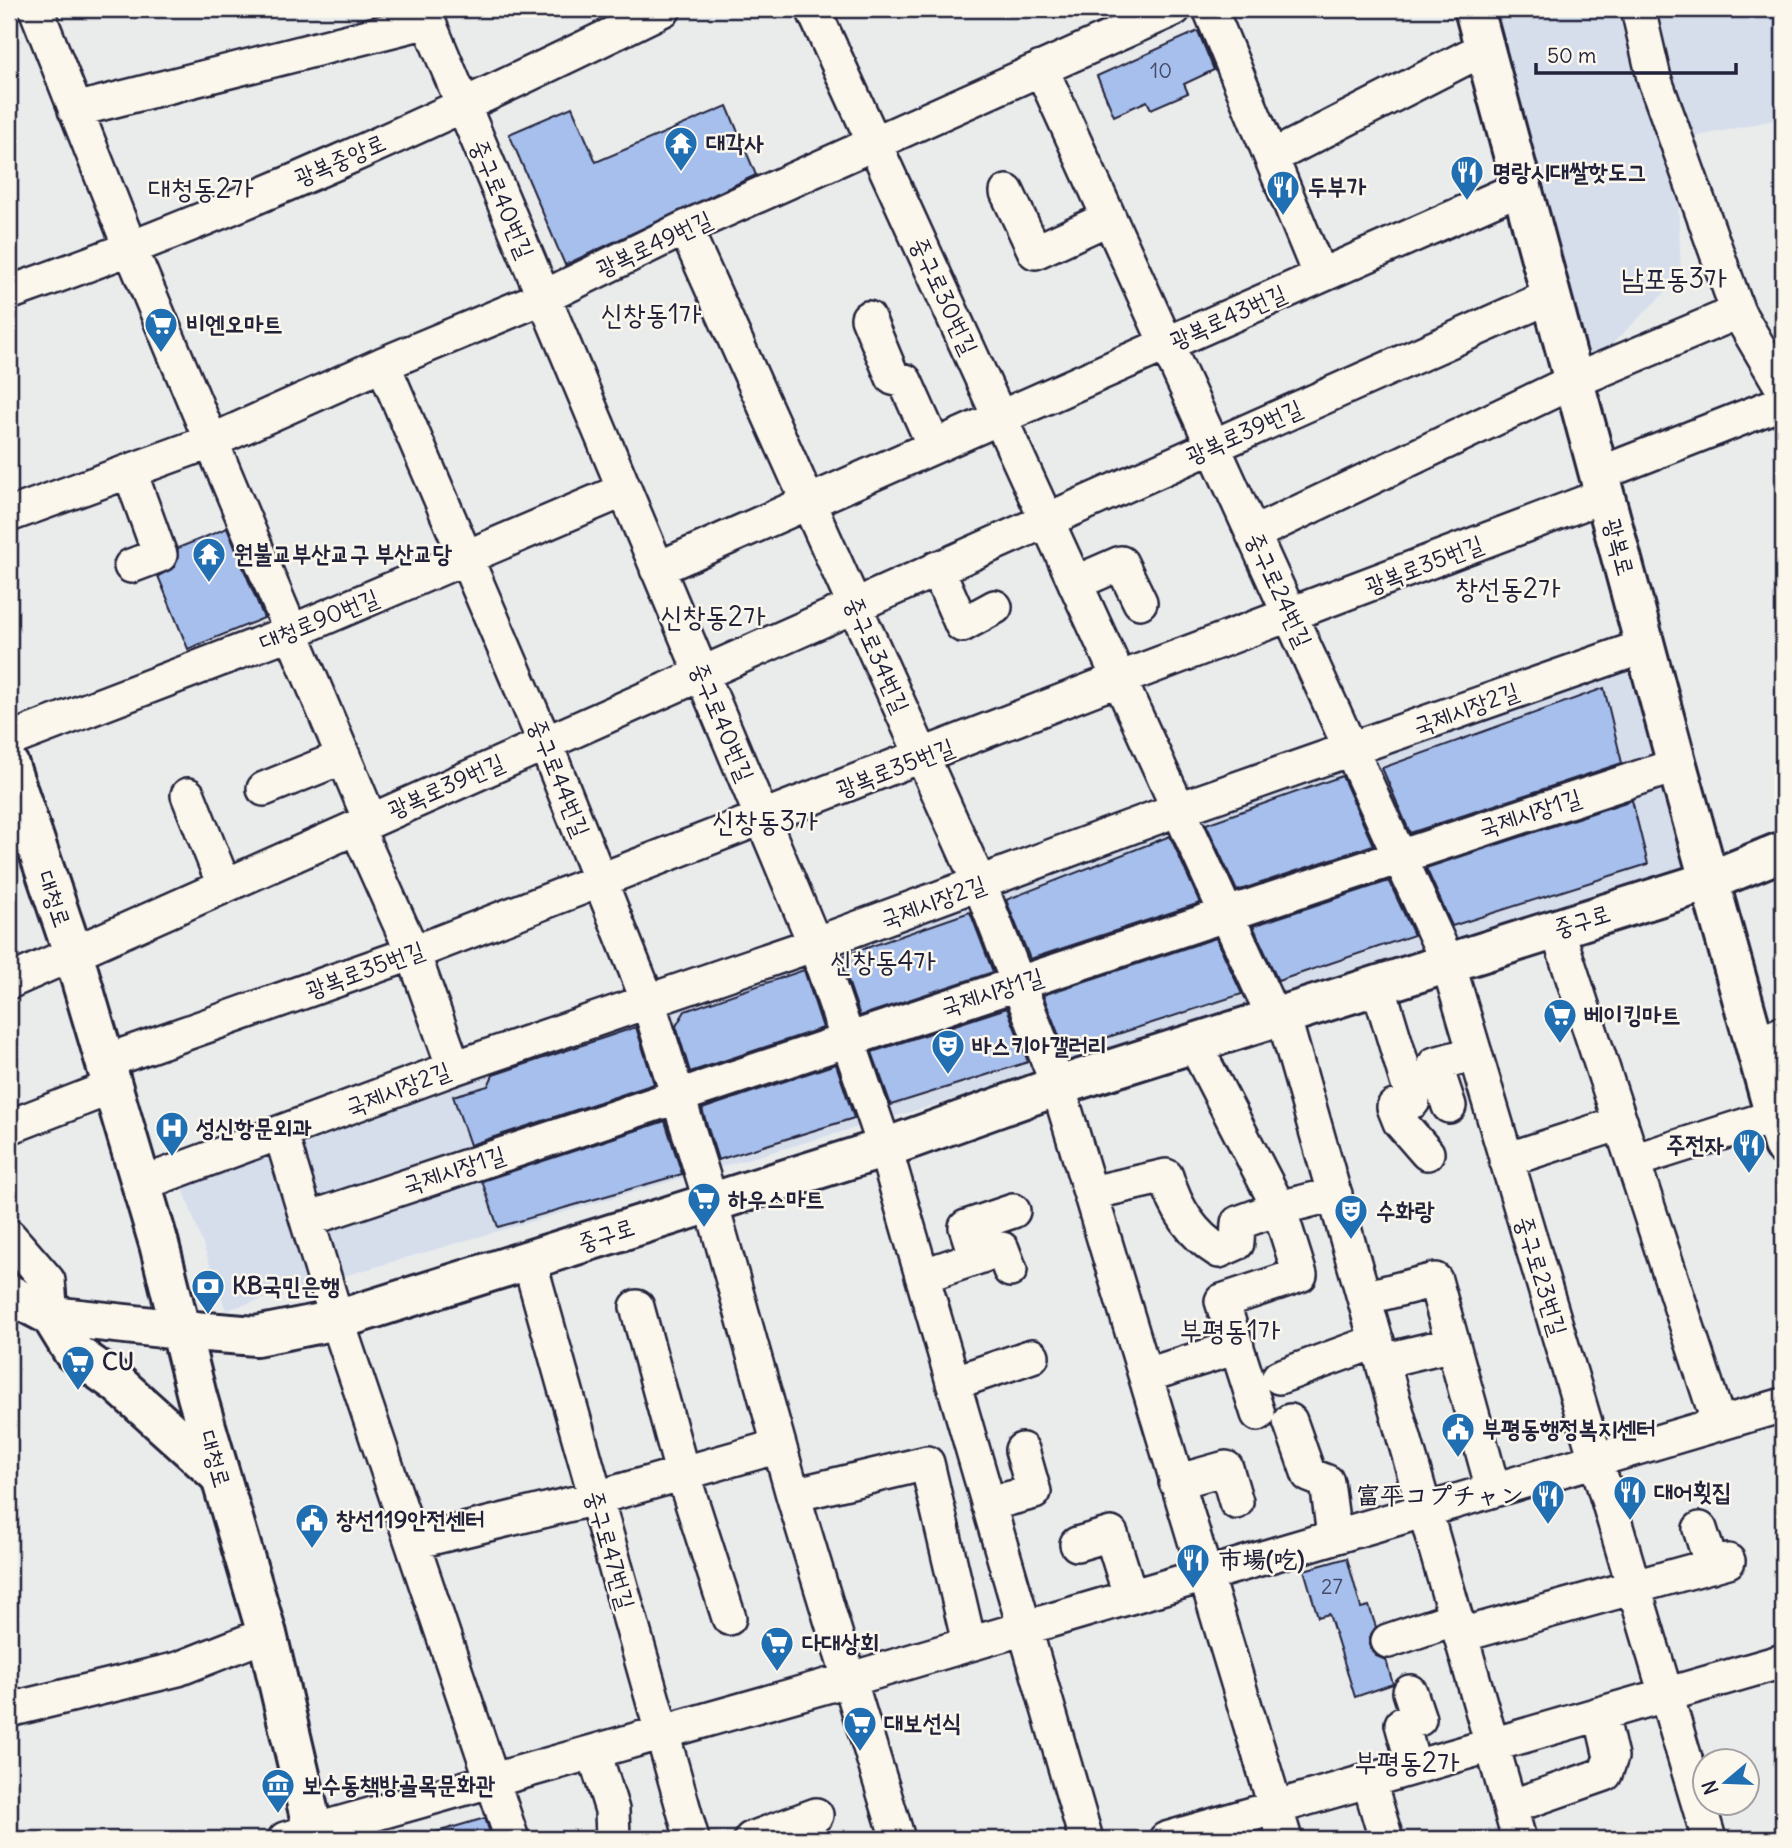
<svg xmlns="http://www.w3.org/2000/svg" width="1792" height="1848" viewBox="0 0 1792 1848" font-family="Delius,'LXGW WenKai TC','Poor Story','Klee One',sans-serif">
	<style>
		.built { fill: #d6deec }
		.building { fill: #a6bfec; stroke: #22223b; stroke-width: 2 }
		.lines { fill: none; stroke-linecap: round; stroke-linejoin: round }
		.minor-casing { stroke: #22223b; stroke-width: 38 }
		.major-casing { stroke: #22223b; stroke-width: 44 }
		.minor { stroke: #fbf7ec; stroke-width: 33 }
		.major { stroke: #fbf7ec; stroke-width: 38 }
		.labels { text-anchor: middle; stroke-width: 5; stroke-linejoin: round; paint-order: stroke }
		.number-label { font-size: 21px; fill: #434967 }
		.poi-label { font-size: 24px; font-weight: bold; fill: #22223b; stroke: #fbf7ec; text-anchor: start }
		.street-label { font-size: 24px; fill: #22223b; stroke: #fbf7ec }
		.quarter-label { font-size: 28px; fill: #22223b; stroke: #fbf7ec }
	</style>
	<rect width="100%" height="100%" fill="#eaecec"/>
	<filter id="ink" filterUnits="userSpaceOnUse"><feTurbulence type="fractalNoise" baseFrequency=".0143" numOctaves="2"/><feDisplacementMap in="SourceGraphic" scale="14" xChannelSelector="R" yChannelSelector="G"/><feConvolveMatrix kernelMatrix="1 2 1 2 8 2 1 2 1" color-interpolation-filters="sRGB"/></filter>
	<g filter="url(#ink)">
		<path class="built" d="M1474 9H1783V118L1676 141 1681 277 1574 381Z
			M1645 646 1709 881 226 1310 181 1183Z"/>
		<path class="building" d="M1198 31 1214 70 1184 84 1188 93 1151 109 1147 101 1114 116 1097 76Z
			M727 106 756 175 565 265 509 134 572 107 596 162Z
			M227 528 264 618 188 649 158 576 175 567 178 548Z
			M1604 688 1622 763 1410 833 1382 768Z
			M1342 776 1373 845 1237 891 1206 824Z
			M1632 800 1648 864 1452 926 1426 868Z
			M1170 836 1200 903 1030 959 1006 900Z
			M1389 881 1414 935 1278 981 1253 926Z
			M970 912 993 972 860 1016 840 957Z
			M1216 938 1242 994 1065 1051 1043 995Z
			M804 970 823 1028 690 1072 676 1026 685 1011Z
			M1007 1008 1028 1062 891 1105 872 1052Z
			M636 1027 654 1084 470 1145 453 1096 488 1086 493 1075Z
			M836 1064 854 1118 718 1160 702 1109Z
			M665 1121 682 1174 498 1227 482 1181Z
			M1347 1558 1361 1608 1369 1606 1376 1627 1369 1637 1370 1648 1376 1656 1386 1660 1393 1684 1355 1697 1329 1614 1318 1617 1304 1570Z
			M485 1818 492 1839H434L433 1833Z"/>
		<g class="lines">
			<defs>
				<path id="minor" d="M36 9 131 250 370 820
					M813 9 1274 1018
					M1210 9 1320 276
					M1638 9 1654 78 1738 312 1783 389
					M1041 68 1448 963 1709 1839
					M75 110 428 21 815 944 885 1148 1086 1839
					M1272 157 1485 48
					M1007 192 1035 252 1109 218
					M685 228 980 885 1058 1086 1285 1839
					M9 293C234 214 450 114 664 9
					M868 318 893 378 905 381 934 446
					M383 364 545 743 648 1001 711 1202 793 1495 898 1839
					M130 472 160 555 131 566
					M1599 474 1783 402
					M9 515 212 441 383 364 544 297 685 228 1174 9
					M1253 534 1574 381 1738 312
					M937 568 962 625 995 607
					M657 569 1522 187
					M1075 583 1121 563 1140 602
					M9 740 291 632 624 490
					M264 789 343 757
					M188 795 224 885
					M357 828 413 953 454 1068
					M1557 929 1719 1424
					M9 982 1551 296
					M1378 985 1413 1101 1394 1107 1400 1122 1427 1153
					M1283 1015 1519 1839
					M1194 1043 1279 1208 1300 1275 1222 1301 1258 1414
					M1754 1046 1783 1033
					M104 1062 413 953 1119 679 1605 495
					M1449 1106 1435 1064 1475 1053
					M9 1127 112 1087
					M281 1134 337 1320 512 1839
					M1506 1160 1621 1123
					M1633 1161 1775 1116
					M141 1184 454 1068 815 944 1179 809 1645 646
					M1091 1193 1166 1176C1175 1207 1191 1234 1219 1251L1237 1243 1238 1223 1279 1208 1335 1194
					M308 1219 1677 765
					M9 1236 48 1281 51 1316
					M976 1258 966 1227 1013 1211
					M529 1260 692 1839
					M922 1276 1002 1249 1010 1270
					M1364 1298 1435 1280 1493 1489
					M637 1307 682 1472 729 1618
					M1382 1361 1453 1344
					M1147 1375 1237 1347
					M1279 1377 1377 1341
					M953 1383 1032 1356
					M1290 1421 1309 1475 1327 1482 1334 1536
					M1176 1482 1226 1468 1236 1502
					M793 1495 927 1463 969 1643
					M988 1504 1034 1492 1022 1450
					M1700 1529 1712 1566
					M414 1542 596 1498 779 1446
					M1077 1544 1111 1534 1130 1595
					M1461 1635 1728 1561
					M1388 1641 1456 1618
					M1410 1692 1419 1719 1402 1724 1414 1767
					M9 1710 178 1669 267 1634
					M594 1752 612 1810 613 1839
					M1369 1781 1386 1839
					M1510 1807 1605 1774 1611 1757 1601 1714
					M285 1839 851 1679 1783 1405
					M751 1839 816 1815
					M1166 1839 1783 1661"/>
				<path id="major" d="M1474 9 1677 765 1783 1145
					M9 765 73 953 159 1244 197 1396 267 1634 315 1839
					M9 1294 51 1316 181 1330 256 1336 337 1320 885 1148 1058 1086 1709 881 1783 851
					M51 1316 73 1352 117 1383 220 1476"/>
			</defs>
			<use href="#minor" class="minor-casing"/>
			<use href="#major" class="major-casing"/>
			<use href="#minor" class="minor"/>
			<use href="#major" class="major"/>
		</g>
	</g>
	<defs>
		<symbol id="temple-pin" viewBox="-11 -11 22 30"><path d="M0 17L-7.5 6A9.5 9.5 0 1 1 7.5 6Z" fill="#1f6fb2" stroke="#fbf7ec"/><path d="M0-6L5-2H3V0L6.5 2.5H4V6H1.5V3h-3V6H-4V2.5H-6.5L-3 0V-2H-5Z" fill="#fff"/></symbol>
		<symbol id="restaurant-pin" viewBox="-11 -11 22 30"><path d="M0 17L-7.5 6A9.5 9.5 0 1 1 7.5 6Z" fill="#1f6fb2" stroke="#fbf7ec"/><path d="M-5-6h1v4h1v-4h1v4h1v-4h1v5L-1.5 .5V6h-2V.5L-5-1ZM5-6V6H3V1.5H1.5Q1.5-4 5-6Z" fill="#fff"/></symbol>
		<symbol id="supermarket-pin" viewBox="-11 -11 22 30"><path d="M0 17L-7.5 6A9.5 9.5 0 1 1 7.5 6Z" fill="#1f6fb2" stroke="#fbf7ec"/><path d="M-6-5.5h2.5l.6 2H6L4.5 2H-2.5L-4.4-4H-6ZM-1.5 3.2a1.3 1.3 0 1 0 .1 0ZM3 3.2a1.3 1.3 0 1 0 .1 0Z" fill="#fff"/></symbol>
		<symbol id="theatre-pin" viewBox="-11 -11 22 30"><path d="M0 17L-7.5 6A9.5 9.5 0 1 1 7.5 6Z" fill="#1f6fb2" stroke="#fbf7ec"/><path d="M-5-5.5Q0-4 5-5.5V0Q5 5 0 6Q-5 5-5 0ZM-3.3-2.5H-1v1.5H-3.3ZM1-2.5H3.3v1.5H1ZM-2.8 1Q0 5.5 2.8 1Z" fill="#fff"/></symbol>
		<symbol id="hospital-pin" viewBox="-11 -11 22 30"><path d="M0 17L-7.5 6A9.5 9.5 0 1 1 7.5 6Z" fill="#1f6fb2" stroke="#fbf7ec"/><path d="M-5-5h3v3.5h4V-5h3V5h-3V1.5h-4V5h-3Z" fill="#fff"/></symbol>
		<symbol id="bank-pin" viewBox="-11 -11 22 30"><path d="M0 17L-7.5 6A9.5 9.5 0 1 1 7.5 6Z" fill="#1f6fb2" stroke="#fbf7ec"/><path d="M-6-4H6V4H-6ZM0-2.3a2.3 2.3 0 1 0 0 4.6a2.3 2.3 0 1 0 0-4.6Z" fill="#fff"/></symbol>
		<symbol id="civic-pin" viewBox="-11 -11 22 30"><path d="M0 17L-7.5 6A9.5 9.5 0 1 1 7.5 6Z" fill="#1f6fb2" stroke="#fbf7ec"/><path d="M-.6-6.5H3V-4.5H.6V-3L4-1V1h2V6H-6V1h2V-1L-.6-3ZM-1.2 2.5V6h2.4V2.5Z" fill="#fff"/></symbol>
		<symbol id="museum-pin" viewBox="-11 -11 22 30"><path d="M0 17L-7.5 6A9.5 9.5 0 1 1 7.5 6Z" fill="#1f6fb2" stroke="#fbf7ec"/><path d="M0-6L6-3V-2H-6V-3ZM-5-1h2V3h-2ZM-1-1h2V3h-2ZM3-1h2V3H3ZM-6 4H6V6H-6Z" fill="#fff"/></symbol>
	</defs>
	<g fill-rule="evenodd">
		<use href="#temple-pin" x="662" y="124" width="38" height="52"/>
		<use href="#restaurant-pin" x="1448" y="153" width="38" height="52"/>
		<use href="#restaurant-pin" x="1264" y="168" width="38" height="52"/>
		<use href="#supermarket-pin" x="142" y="305" width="38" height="52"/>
		<use href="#temple-pin" x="190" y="535" width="38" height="52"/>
		<use href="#supermarket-pin" x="1541" y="996" width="38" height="52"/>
		<use href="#theatre-pin" x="929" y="1027" width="38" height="52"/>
		<use href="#hospital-pin" x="153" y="1109" width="38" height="52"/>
		<use href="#restaurant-pin" x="1730" y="1126" width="38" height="52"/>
		<use href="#supermarket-pin" x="685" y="1180" width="38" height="52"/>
		<use href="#theatre-pin" x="1332" y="1192" width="38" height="52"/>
		<use href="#bank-pin" x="189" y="1267" width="38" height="52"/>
		<use href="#supermarket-pin" x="59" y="1343" width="38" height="52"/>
		<use href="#civic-pin" x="1439" y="1410" width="38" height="52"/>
		<use href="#restaurant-pin" x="1611" y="1473" width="38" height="52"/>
		<use href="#restaurant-pin" x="1529" y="1477" width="38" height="52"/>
		<use href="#civic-pin" x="293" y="1501" width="38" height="52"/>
		<use href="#restaurant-pin" x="1174" y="1541" width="38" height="52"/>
		<use href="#supermarket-pin" x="758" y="1624" width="38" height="52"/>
		<use href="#supermarket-pin" x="841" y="1704" width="38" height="52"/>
		<use href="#museum-pin" x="259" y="1766" width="38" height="52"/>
	</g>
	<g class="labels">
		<g class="number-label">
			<text x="1161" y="78">10</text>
			<text x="1332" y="1594">27</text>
		</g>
		<g class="poi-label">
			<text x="706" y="151">대각사</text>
			<text x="1492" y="180">명랑시대쌀핫도그</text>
			<text x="1308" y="195">두부가</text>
			<text x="186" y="332">비엔오마트</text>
			<text x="234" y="562">원불교부산교구 부산교당</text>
			<text x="1584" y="1023">베이킹마트</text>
			<text x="972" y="1054">바스키아갤러리</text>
			<text x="196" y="1136">성신항문외과</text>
			<text x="1724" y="1153" text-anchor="end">주전자</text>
			<text x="728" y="1207">하우스마트</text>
			<text x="1376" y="1219">수화랑</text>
			<text x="232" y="1294">KB국민은행</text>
			<text x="102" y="1370">CU</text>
			<text x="1482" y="1437">부평동행정복지센터</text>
			<text x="1654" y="1500">대어횟집</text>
			<text x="1524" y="1504" text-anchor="end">富平コプチャン</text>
			<text x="336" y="1528">창선119안전센터</text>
			<text x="1218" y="1568">市場(吃)</text>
			<text x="802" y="1651">다대상회</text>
			<text x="884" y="1731">대보선식</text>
			<text x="302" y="1793">보수동책방골목문화관</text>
		</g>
		<g class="street-label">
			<text transform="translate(340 160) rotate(-23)" y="8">광복중앙로</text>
			<text transform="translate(502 199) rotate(67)" y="8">중구로40번길</text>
			<text transform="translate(654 244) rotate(-25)" y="8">광복로49번길</text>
			<text transform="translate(944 296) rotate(65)" y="8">중구로30번길</text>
			<text transform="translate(1228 317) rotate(-24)" y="8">광복로43번길</text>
			<text transform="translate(1244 432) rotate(-24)" y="8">광복로39번길</text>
			<text transform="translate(1619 547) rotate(75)" y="8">광복로</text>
			<text transform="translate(1424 565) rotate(-21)" y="8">광복로35번길</text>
			<text transform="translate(1279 590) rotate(65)" y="8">중구로24번길</text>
			<text transform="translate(319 620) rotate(-22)" y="8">대청로90번길</text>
			<text transform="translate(877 655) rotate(66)" y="8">중구로34번길</text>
			<text transform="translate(1466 709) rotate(-20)" y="8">국제시장2길</text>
			<text transform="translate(722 722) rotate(67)" y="8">중구로40번길</text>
			<text transform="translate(895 768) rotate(-21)" y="8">광복로35번길</text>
			<text transform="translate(559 778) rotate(68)" y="8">중구로44번길</text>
			<text transform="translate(446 786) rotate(-24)" y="8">광복로39번길</text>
			<text transform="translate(1530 813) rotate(-18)" y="8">국제시장1길</text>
			<text transform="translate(54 899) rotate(71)" y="8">대청로</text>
			<text transform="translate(933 902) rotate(-20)" y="8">국제시장2길</text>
			<text transform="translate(1582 921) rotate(-17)" y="8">중구로</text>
			<text transform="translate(365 970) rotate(-20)" y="8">광복로35번길</text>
			<text transform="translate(992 992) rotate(-18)" y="8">국제시장1길</text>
			<text transform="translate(398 1089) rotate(-21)" y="8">국제시장2길</text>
			<text transform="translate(454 1170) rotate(-18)" y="8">국제시장1길</text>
			<text transform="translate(606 1235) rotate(-18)" y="8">중구로</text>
			<text transform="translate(1541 1276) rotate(73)" y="8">중구로23번길</text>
			<text transform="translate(215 1459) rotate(74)" y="8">대청로</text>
			<text transform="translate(610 1550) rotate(74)" y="8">중구로47번길</text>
		</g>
		<g class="quarter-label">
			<text x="201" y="198">대청동2가</text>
			<text x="1674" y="288">남포동3가</text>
			<text x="651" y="324">신창동1가</text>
			<text x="1508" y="598">창선동2가</text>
			<text x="713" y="626">신창동2가</text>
			<text x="765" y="831">신창동3가</text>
			<text x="883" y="971">신창동4가</text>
			<text x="1230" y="1340">부평동1가</text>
			<text x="1407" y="1772">부평동2가</text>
		</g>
	</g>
	<rect width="1792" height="1848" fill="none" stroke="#fbf7ec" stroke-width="35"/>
	<rect x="18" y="18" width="1757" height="1813" fill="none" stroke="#22223b" stroke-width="2.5" filter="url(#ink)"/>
	<g transform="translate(1726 1782) rotate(251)"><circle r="33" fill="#fbf7ec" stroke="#a4a2a5" stroke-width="2"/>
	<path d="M0-5L12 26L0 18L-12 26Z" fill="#1f6fb2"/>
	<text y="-10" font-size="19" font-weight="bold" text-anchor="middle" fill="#22223b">N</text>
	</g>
	<path d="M1536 63v10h200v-10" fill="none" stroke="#22223b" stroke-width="3.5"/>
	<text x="1547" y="63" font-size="21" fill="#22223b" stroke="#fbf7ec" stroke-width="5" paint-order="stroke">50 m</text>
</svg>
